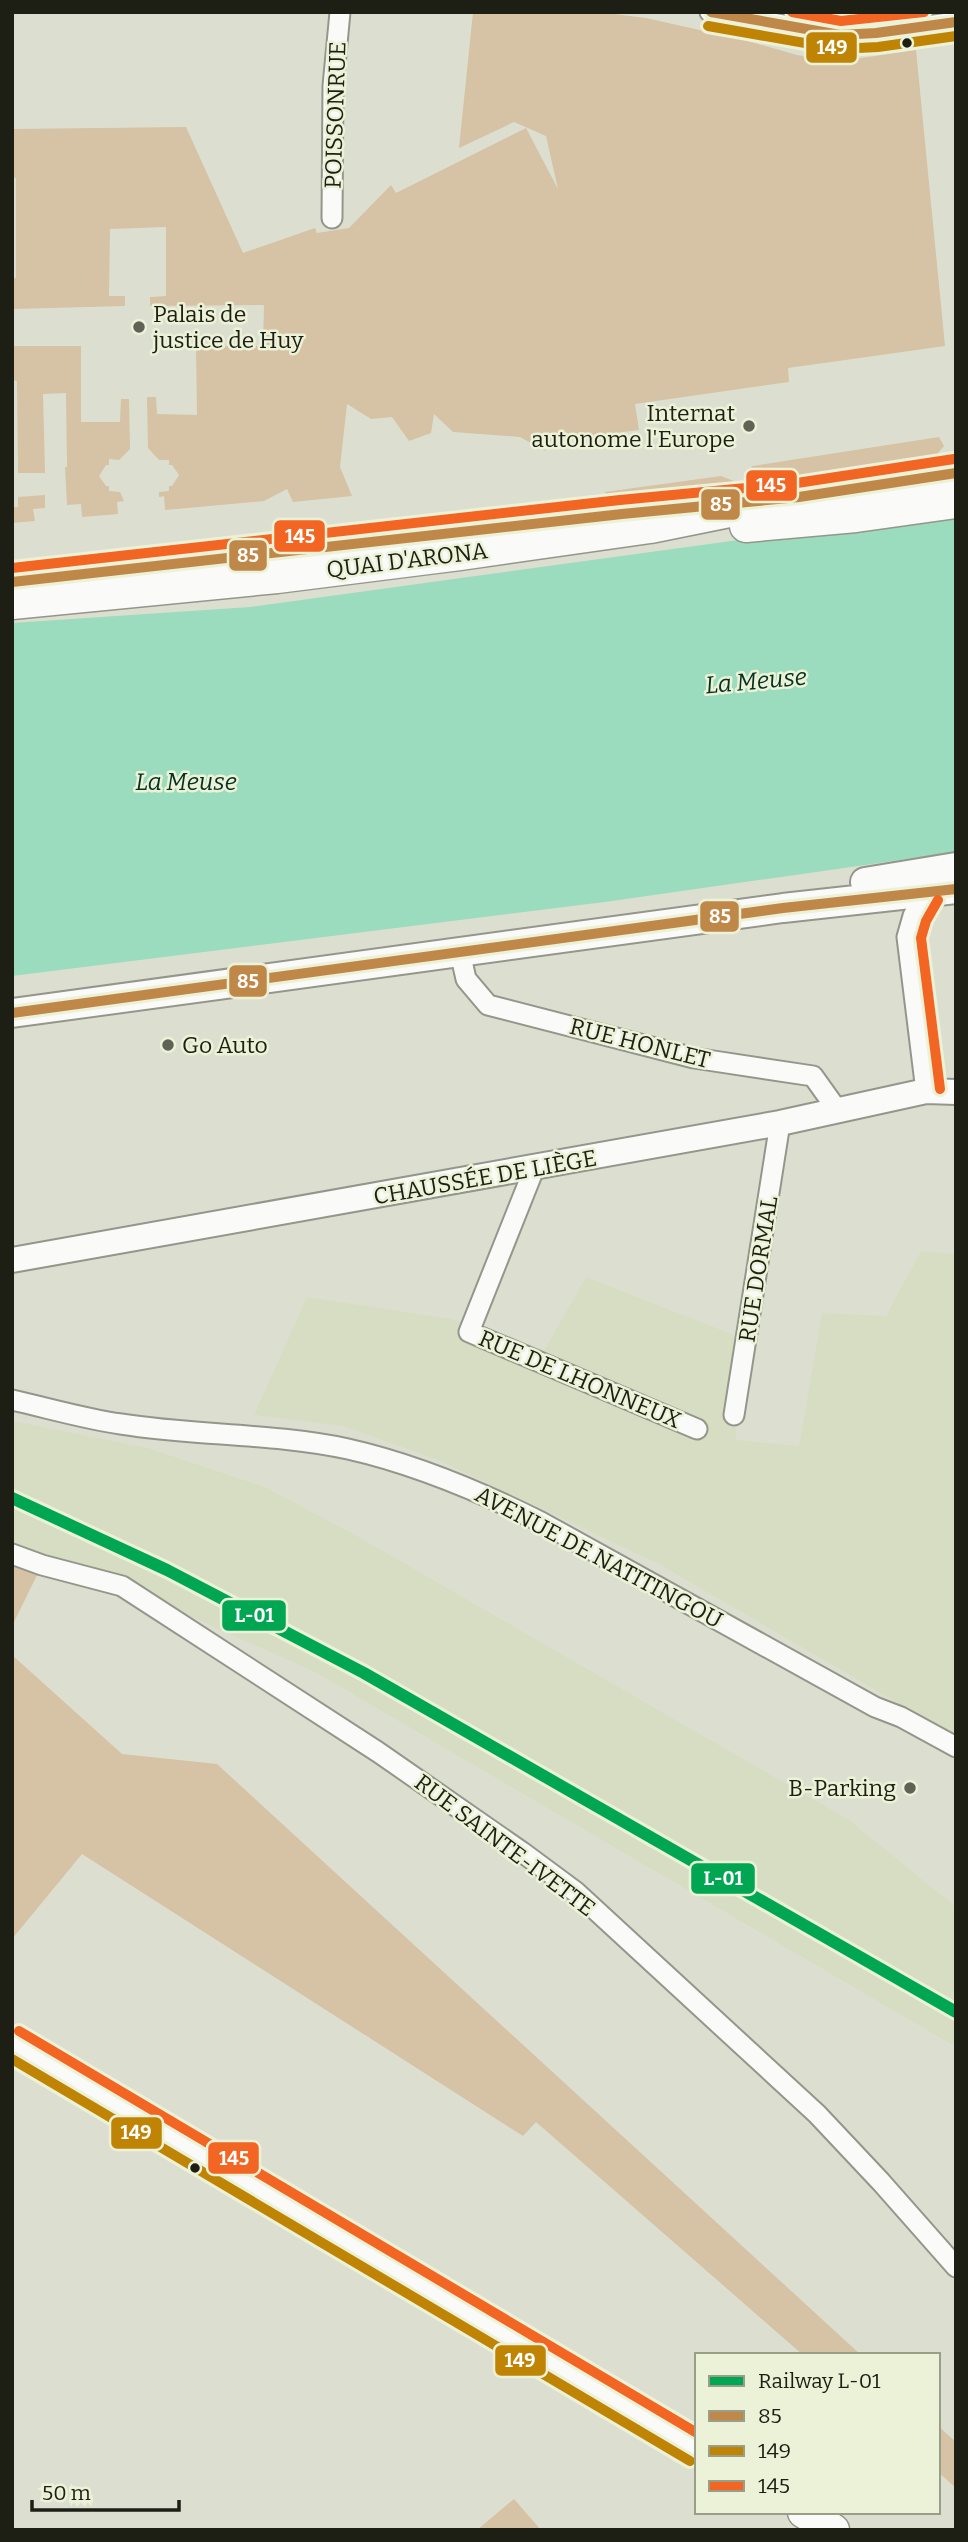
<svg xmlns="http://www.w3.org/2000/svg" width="968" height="2542" viewBox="0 0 968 2542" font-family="Bitter,serif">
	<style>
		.built { fill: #d7ddc3 }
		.green { fill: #d6c2a4 }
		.water { fill: #9bdcbe }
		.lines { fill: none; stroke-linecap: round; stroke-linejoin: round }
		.minor-casing { stroke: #94968b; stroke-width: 23 }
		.tertiary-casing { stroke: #94968b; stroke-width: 28 }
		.secondary-casing { stroke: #94968b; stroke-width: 32 }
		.primary-casing { stroke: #94968b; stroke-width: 35 }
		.minor { stroke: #fafaf8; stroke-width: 19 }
		.tertiary { stroke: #fafaf8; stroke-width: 24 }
		.secondary { stroke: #fafaf8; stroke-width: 28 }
		.primary { stroke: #fafaf8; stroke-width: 32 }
		.bus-1-casing { stroke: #ecf2d7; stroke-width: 16 }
		.bus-2-casing { stroke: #ecf2d7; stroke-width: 16 }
		.bus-3-casing { stroke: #ecf2d7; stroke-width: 16 }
		.bus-1 { stroke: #c08848; stroke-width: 10 }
		.bus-2 { stroke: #c08405; stroke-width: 10 }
		.bus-3 { stroke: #f26522; stroke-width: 10 }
		.rail-1-casing { stroke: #ecf2d7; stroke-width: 18 }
		.rail-1 { stroke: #00a651; stroke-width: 12 }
		.bus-dot { fill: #1d1f15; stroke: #ecf2d7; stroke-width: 2.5 }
		.poi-dot { fill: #606256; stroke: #ecf2d7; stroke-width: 2.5 }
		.labels { text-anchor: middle; stroke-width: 5; stroke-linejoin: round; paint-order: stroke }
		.street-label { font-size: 23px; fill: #1d1f15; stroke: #ecf2d7 }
		.poi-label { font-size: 23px; fill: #1d1f15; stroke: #ecf2d7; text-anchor: start }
		.water-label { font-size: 24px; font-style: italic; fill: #053123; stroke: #ecf2d7 }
		.line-badge { stroke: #ecf2d7; stroke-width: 2.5 }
		.badge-label { font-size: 19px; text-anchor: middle; font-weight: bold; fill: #fff }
	</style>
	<rect width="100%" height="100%" fill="#dcdfd0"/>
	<path class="built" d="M921 1251 956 1254V1737L659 1564 438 1460 343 1426 254 1415 307 1297 451 1319 544 1350 586 1277 734 1335 736 1440 799 1446 822 1313 886 1316Z
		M12 1421 148 1448 265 1487 357 1536 849 1820 956 1907V2047L315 1672 122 1586 12 1554Z"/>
	<path class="green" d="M473 12H598L646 18 744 40 797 55 841 61 916 50 945 346 788 368 789 382 635 404 639 430 544 442 545 451 520 437 453 432 434 414 431 433 409 441 392 417 371 419 347 404 340 467 352 496 293 502 287 489 264 501 165 510 164 496 159 497V492L169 491V486H172L179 475 172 465H169V460H159L148 448 147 397H156L157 414 197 415 196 346H263L264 305 150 306V297L166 296V227L110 229 109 296H125V306L13 309V346H81V422H120L121 399H129L130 449 119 460 109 459V465H106L99 476 106 486H109V491L120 492 124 501 117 502 118 514 82 517 81 504 67 505 65 467H67L66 393 43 394 45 473H18L17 381 12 380V278H16V178L12 177V129L186 127 243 253 315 228 317 233 349 228 391 185 396 193 526 128 558 189 546 136 514 122 459 148Z
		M939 437 944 446 934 458 755 484 749 475 752 466Z
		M721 476 741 484 617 500 607 496 605 492Z
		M45 495V508L33 509 35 521 12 523V507H18V497Z
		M12 1554 42 1565 12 1626Z
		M12 1655 122 1754 217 1764 861 2355H803L536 2122 523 2136 82 1854 12 1939Z
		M938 2426 956 2442V2488L938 2472Z
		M514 2499 541 2530H477Z"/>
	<path class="water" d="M956 510V852L605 902 12 976V623L250 607Z"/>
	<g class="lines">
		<defs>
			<path id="minor" d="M710 12 840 35 876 33 956 22
				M332 218 333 86 340 12
				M926 893 913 916 907 937 926 1091
				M460 952 466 979 488 1005 694 1058 813 1076 838 1111
				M534 1169 469 1332 697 1429
				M12 1400C48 1408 85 1419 121 1424 196 1436 273 1433 348 1449 415 1464 479 1491 541 1522L875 1707 901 1717 956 1747
				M734 1415 780 1123
				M12 1554 42 1565 122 1586 378 1752 522 1852 576 1892 817 2114 881 2182 956 2267"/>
			<path id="tertiary" d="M12 1260 780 1123 926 1091 956 1092"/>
			<path id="secondary" d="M865 882 956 867
				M12 1013 783 908 956 889"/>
			<path id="primary" d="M746 526 856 516 956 502
				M129 571 404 539
				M12 603 277 577 460 554 650 527 799 497 956 473
				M12 2043 697 2449
				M804 2512 833 2530"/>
		</defs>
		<use href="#minor" class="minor-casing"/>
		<use href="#tertiary" class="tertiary-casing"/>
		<use href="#secondary" class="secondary-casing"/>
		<use href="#primary" class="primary-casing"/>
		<use href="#minor" class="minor"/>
		<use href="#tertiary" class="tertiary"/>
		<use href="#secondary" class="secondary"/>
		<use href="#primary" class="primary"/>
		<defs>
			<path id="bus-1" d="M711 12 840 35 876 33 956 22
				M12 582 622 514 799 497 956 473
				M12 1013 783 908 956 889"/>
			<path id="bus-2" d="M708 26 839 49 878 47 956 36
				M12 2059 690 2461"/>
			<path id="bus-3" d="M792 12 841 21 924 12
				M12 568 620 500 797 483 954 459
				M938 900 926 921 921 938 940 1089
				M19 2031 697 2433"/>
		</defs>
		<use href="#bus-1" class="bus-1-casing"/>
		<use href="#bus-2" class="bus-2-casing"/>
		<use href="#bus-3" class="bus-3-casing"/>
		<use href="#bus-1" class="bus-1"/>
		<use href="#bus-2" class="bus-2"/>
		<use href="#bus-3" class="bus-3"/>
		<defs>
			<path id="rail-1" d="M12 1498 167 1570 364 1673 956 2012"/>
		</defs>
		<use href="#rail-1" class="rail-1-casing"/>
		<use href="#rail-1" class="rail-1"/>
	</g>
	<g class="bus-dot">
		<circle cx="907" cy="43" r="6"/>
		<circle cx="195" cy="2168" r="6"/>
	</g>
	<g class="poi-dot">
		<circle cx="139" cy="327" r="7"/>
		<circle cx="749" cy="426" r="7"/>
		<circle cx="168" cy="1045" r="7"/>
		<circle cx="910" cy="1788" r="7"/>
	</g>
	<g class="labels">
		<g class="street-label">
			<text transform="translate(335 115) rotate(-88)" y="8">POISSONRUE</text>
			<text transform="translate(407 560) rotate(-7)" y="8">QUAI D'ARONA</text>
			<text transform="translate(640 1043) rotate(14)" y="8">RUE HONLET</text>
			<text transform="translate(485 1177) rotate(-10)" y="8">CHAUSSÉE DE LIÈGE</text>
			<text transform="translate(758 1269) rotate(-81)" y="8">RUE DORMAL</text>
			<text transform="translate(580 1379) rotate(23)" y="8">RUE DE LHONNEUX</text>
			<text transform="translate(599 1557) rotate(28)" y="8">AVENUE DE NATITINGOU</text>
			<text transform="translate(505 1845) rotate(37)" y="8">RUE SAINTE-IVETTE</text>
		</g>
		<g class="poi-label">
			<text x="153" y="322">Palais de<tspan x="153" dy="26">justice de Huy</tspan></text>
			<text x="735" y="421" text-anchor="end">Internat<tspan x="735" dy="26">autonome l'Europe</tspan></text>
			<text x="182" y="1053">Go Auto</text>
			<text x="896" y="1796" text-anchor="end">B-Parking</text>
		</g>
		<g class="water-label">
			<text transform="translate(756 681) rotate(-5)" y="8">La Meuse</text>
			<text x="186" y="790">La Meuse</text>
		</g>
	</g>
	<g class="line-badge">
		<rect x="805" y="31" width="53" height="33" rx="7" fill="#c08405"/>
		<rect x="745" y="469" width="53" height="33" rx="7" fill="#f26522"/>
		<rect x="700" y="488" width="41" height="33" rx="7" fill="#c08848"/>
		<rect x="273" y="519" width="53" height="34" rx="7" fill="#f26522"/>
		<rect x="228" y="539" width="40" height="33" rx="7" fill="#c08848"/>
		<rect x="699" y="900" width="41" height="33" rx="7" fill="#c08848"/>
		<rect x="228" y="964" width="40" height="34" rx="7" fill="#c08848"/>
		<rect x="221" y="1599" width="66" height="33" rx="7" fill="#00a651"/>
		<rect x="690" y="1862" width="66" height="33" rx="7" fill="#00a651"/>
		<rect x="110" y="2116" width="53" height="34" rx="7" fill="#c08405"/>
		<rect x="207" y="2141" width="53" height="34" rx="7" fill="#f26522"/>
		<rect x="494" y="2344" width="53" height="33" rx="7" fill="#c08405"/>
	</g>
	<g class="badge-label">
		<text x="832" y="54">149</text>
		<text x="771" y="492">145</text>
		<text x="721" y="511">85</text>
		<text x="300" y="543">145</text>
		<text x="248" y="562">85</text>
		<text x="720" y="923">85</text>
		<text x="248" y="988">85</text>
		<text x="254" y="1622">L-01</text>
		<text x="723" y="1885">L-01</text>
		<text x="136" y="2139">149</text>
		<text x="234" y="2165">145</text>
		<text x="520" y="2367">149</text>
	</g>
	<rect width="968" height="2542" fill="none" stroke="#1d1f15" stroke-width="28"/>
	<rect x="695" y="2353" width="245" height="161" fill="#ecf2d7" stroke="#999e89" stroke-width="2"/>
	<rect x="709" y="2376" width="35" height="10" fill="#00a651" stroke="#999e89" stroke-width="2"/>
	<text x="758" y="2388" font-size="21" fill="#1d1f15">Railway L-01</text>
	<rect x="709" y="2411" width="35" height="10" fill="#c08848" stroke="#999e89" stroke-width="2"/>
	<text x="758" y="2423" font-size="21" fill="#1d1f15">85</text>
	<rect x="709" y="2446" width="35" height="10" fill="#c08405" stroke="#999e89" stroke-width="2"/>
	<text x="758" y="2458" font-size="21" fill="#1d1f15">149</text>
	<rect x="709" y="2481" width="35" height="10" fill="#f26522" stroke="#999e89" stroke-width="2"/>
	<text x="758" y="2493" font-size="21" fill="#1d1f15">145</text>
	<path d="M32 2500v10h147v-10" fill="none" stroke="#1d1f15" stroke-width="3.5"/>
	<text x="42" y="2500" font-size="21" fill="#1d1f15" stroke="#ecf2d7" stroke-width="5" paint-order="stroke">50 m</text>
</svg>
